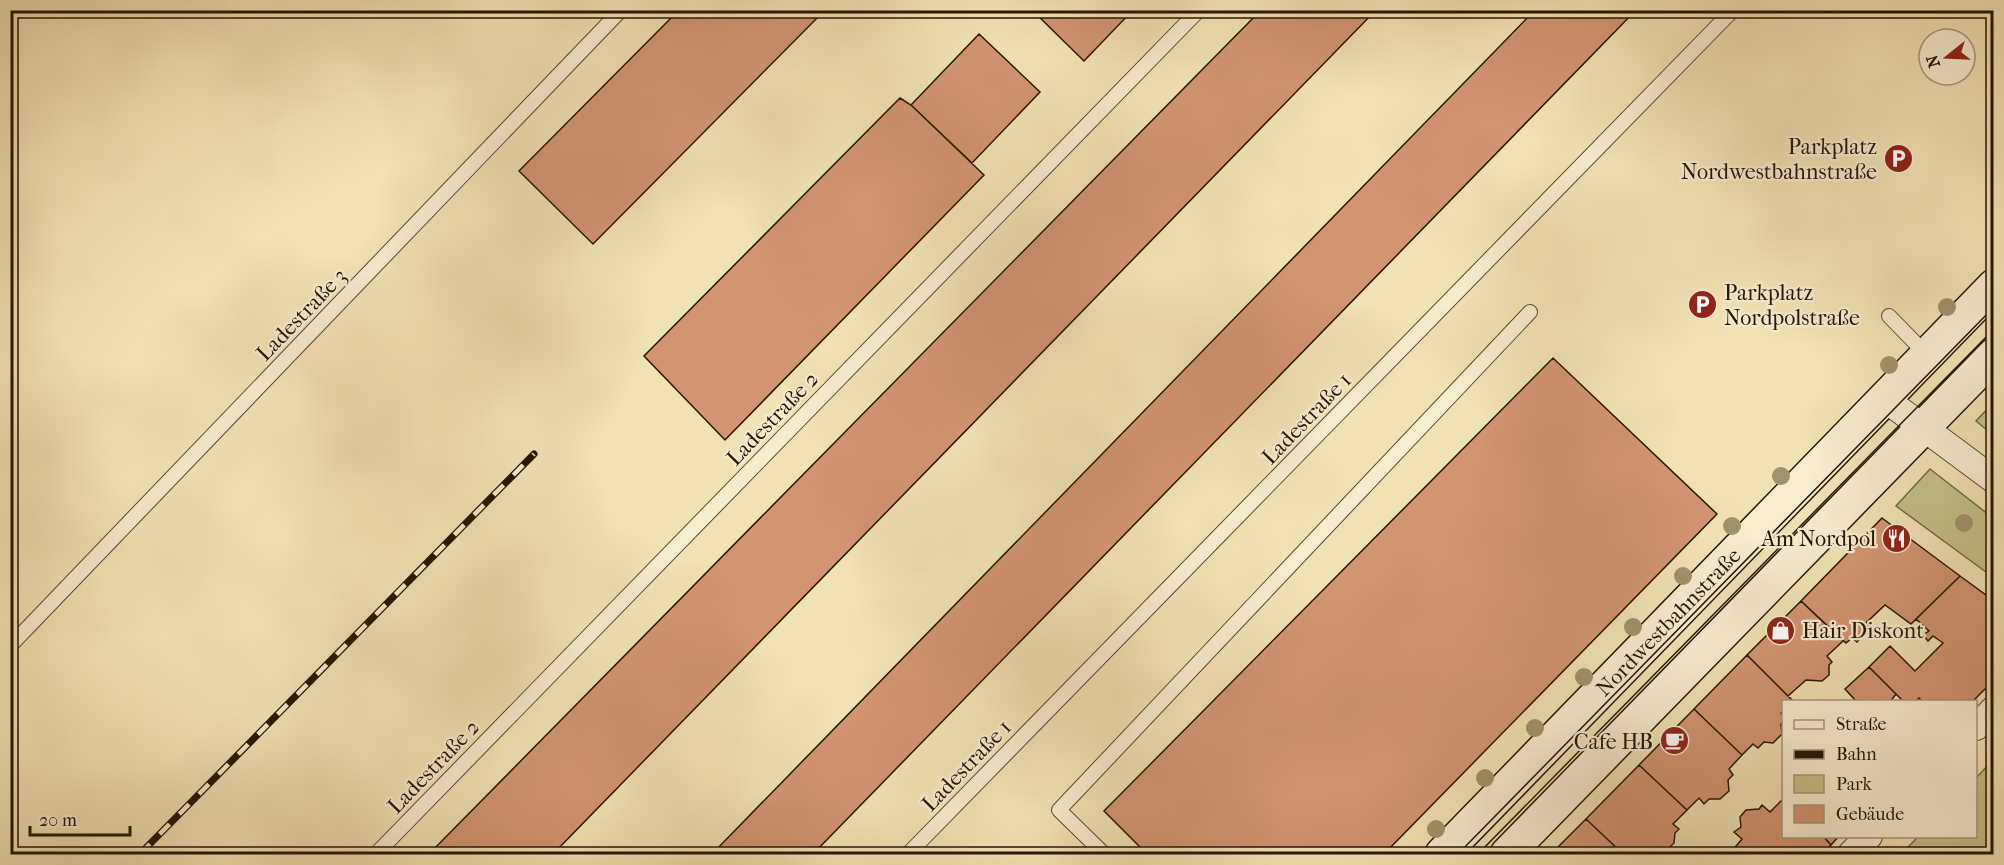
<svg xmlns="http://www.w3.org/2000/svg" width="2004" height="865" viewBox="0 0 2004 865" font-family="'IM FELL French Canon',serif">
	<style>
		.green { fill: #c2c087; stroke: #746a44; stroke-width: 1.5 }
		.building { fill: #d29471; stroke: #261400; stroke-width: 1.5 }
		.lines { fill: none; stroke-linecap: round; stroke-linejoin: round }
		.lane-casing { stroke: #59482d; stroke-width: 16 }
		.street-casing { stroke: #59482d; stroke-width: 28 }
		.secondary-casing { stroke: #261400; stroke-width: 36 }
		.lane { stroke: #f6ecce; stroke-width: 14 }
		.street { stroke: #f6ecce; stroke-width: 26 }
		.secondary { stroke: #f6ecce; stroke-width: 33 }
		.tram { stroke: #261400; stroke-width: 1.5 }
		.rail-casing { stroke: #261400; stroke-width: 7 }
		.rail { stroke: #f6ecce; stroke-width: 4.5; stroke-dasharray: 14; stroke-linecap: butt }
		.tree { fill: #a0926a }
		.labels { text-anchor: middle; stroke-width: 4.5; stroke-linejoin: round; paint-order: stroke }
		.poi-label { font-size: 22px; fill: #261400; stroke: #f6ecce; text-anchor: end }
		.street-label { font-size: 22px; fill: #261400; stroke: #f6ecce }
	</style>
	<rect width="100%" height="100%" fill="#f1e2b3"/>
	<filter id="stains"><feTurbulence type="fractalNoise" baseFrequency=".00333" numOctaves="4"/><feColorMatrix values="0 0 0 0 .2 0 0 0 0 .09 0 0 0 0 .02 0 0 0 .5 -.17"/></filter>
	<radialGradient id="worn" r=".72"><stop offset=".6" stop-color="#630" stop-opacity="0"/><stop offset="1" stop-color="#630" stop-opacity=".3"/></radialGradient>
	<path class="green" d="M1993 403V435L1976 421Z
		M1930 469 1993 518V570L1990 575 1896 506Z
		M1993 760V854H1901L1918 837 1976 836V778Z"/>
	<path class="building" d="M679 10H825L593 244 519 171Z
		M1032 10H1133L1084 61Z
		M1261 10H1376L553 854H429Z
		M1535 10H1636L813 854H712Z
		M979 34 1040 92 972 163 911 105Z
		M900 98 911 105 984 175 725 440 644 356Z
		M1553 358 1717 514 1384 854H1147L1104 811Z
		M1882 518 1960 576 1911 624 1885 605 1866 623 1869 628 1857 642 1852 638 1846 643 1801 601Z
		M1960 576 1994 601V680L1972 702H1923L1919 698 1915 702H1904L1869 667 1890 646 1915 671 1943 643 1933 636 1928 641 1923 635 1929 631 1916 619Z
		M1801 601 1843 641 1827 656 1832 662 1829 665V675L1822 681 1806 680 1788 696 1747 655Z
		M1747 655 1793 701 1784 702V711L1781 713 1784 716V721L1781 724 1782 734 1773 743 1764 742 1758 748 1753 744 1742 755 1694 709Z
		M1869 667 1896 694 1890 702H1857L1845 689Z
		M1694 709 1742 755 1729 769 1733 775 1728 780 1729 791 1720 799H1709L1704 804 1699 798 1687 810 1639 765Z
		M1639 765 1687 810 1673 824 1679 829 1675 833 1674 843 1665 852 1657 851 1654 854H1623L1586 819Z
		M1784 798V836H1823L1831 845 1821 854H1733L1731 852 1742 839 1734 832 1741 827 1740 817 1746 810 1759 809 1762 805 1770 812Z
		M1586 819 1623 854H1551Z
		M1823 836H1839L1831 845Z"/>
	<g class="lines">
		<defs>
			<path id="lane" d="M1889 316 1927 355
				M10 646 621 10
				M376 854 1199 10
				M908 854 1733 10
				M1104 854 1059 810 1530 312"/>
			<path id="street" d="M1885 399 1994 480
				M1976 727 1994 709
				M1851 854 1869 836"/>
			<g id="secondary">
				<path id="s1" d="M1442 854 1994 286"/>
				<path d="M1507 854 1994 355"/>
			</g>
		</defs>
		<use href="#lane" class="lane-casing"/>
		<use href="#street" class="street-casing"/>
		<use href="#secondary" class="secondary-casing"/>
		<use href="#lane" class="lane"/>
		<use href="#street" class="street"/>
		<use href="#secondary" class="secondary"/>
		<path class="tram" d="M1458 854 1994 307
			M1478 854 1994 329"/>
		<defs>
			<path id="rail" d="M140 854 534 454"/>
		</defs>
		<use href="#rail" class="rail-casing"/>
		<use href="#rail" class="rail"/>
	</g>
	<g class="tree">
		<circle cx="1947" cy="307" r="9"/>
		<circle cx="1889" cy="365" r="9"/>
		<circle cx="1781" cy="476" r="9"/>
		<circle cx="1964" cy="523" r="9"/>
		<circle cx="1732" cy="526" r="9"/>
		<circle cx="1683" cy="576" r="9"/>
		<circle cx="1633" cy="627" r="9"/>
		<circle cx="1584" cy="677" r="9"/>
		<circle cx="1535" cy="728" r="9"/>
		<circle cx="1485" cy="778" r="9"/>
		<circle cx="1436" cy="829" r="9"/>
	</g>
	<defs>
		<symbol id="parking-disc" viewBox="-11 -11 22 22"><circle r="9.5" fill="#8f2418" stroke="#f6ecce"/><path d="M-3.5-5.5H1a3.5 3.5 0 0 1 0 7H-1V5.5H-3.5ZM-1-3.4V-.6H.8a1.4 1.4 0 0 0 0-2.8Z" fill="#fff"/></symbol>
		<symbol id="restaurant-disc" viewBox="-11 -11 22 22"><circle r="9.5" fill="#8f2418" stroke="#f6ecce"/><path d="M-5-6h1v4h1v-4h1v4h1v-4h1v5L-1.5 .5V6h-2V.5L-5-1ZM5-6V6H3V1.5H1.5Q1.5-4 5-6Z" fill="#fff"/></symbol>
		<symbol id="shop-disc" viewBox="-11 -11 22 22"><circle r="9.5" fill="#8f2418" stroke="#f6ecce"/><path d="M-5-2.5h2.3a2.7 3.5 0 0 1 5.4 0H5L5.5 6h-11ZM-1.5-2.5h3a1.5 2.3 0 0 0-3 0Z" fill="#fff"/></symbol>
		<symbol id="cafe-disc" viewBox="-11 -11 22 22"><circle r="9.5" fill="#8f2418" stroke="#f6ecce"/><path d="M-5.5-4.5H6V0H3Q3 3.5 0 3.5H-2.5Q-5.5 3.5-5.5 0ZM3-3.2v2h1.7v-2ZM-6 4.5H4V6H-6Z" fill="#fff"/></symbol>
	</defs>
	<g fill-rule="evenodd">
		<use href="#parking-disc" x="1882" y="142" width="33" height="33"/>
		<use href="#parking-disc" x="1686" y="288" width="33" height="33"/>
		<use href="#restaurant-disc" x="1880" y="522" width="33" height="33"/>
		<use href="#shop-disc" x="1764" y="614" width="33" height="33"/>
		<use href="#cafe-disc" x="1658" y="724" width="33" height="33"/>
	</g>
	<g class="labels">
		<g class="poi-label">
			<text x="1877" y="154">Parkplatz<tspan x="1877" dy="25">Nordwestbahnstraße</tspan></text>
			<text x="1724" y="300" text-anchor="start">Parkplatz<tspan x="1724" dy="25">Nordpolstraße</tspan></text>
			<text x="1876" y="546">Am Nordpol</text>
			<text x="1802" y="638" text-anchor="start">Hair Diskont</text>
			<text x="1653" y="749">Cafe HB</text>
		</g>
		<g class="street-label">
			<text transform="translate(301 314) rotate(-46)" y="8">Ladestraße 3</text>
			<text transform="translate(772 418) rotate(-46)" y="8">Ladestraße 2</text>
			<text transform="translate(1306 418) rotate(-46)" y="8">Ladestraße 1</text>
			<text dy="8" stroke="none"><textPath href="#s1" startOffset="324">Nordwestbahnstraße</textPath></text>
			<text transform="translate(966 765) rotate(-46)" y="8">Ladestraße 1</text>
			<text transform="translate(433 766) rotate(-46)" y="8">Ladestraße 2</text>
		</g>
	</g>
	<rect width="2004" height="865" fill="none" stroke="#f1e2b3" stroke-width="36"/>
	<rect x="12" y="12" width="1980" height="841" fill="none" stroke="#261400" stroke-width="3"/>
	<rect x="18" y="18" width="1968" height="829" fill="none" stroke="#261400" stroke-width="1.5"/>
	<rect x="1782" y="700" width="195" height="138" fill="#f6ecce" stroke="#a3967c" stroke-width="1.5"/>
	<rect x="1794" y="720" width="30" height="9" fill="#f6ecce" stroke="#a3967c" stroke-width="1.5"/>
	<text x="1836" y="730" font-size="18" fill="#261400">Straße</text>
	<rect x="1794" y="750" width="30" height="9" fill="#261400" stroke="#a3967c" stroke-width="1.5"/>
	<text x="1836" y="760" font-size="18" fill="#261400">Bahn</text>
	<rect x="1794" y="775" width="30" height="18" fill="#c2c087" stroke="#a3967c" stroke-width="1.5"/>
	<text x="1836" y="790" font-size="18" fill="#261400">Park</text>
	<rect x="1794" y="805" width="30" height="18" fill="#d29471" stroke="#a3967c" stroke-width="1.5"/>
	<text x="1836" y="820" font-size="18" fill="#261400">Gebäude</text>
	<g transform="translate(1947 57) rotate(252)"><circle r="28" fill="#f6ecce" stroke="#a3967c" stroke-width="1.5"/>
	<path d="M0-4.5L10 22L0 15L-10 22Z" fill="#8f2418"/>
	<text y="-9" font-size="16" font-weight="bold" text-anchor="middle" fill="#261400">N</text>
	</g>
	<path d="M30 826v9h100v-9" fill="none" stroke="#261400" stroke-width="3"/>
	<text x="39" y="826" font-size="18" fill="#261400" stroke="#f6ecce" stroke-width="4.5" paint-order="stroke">20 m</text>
	<rect width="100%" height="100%" filter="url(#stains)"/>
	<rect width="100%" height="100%" fill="url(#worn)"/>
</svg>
